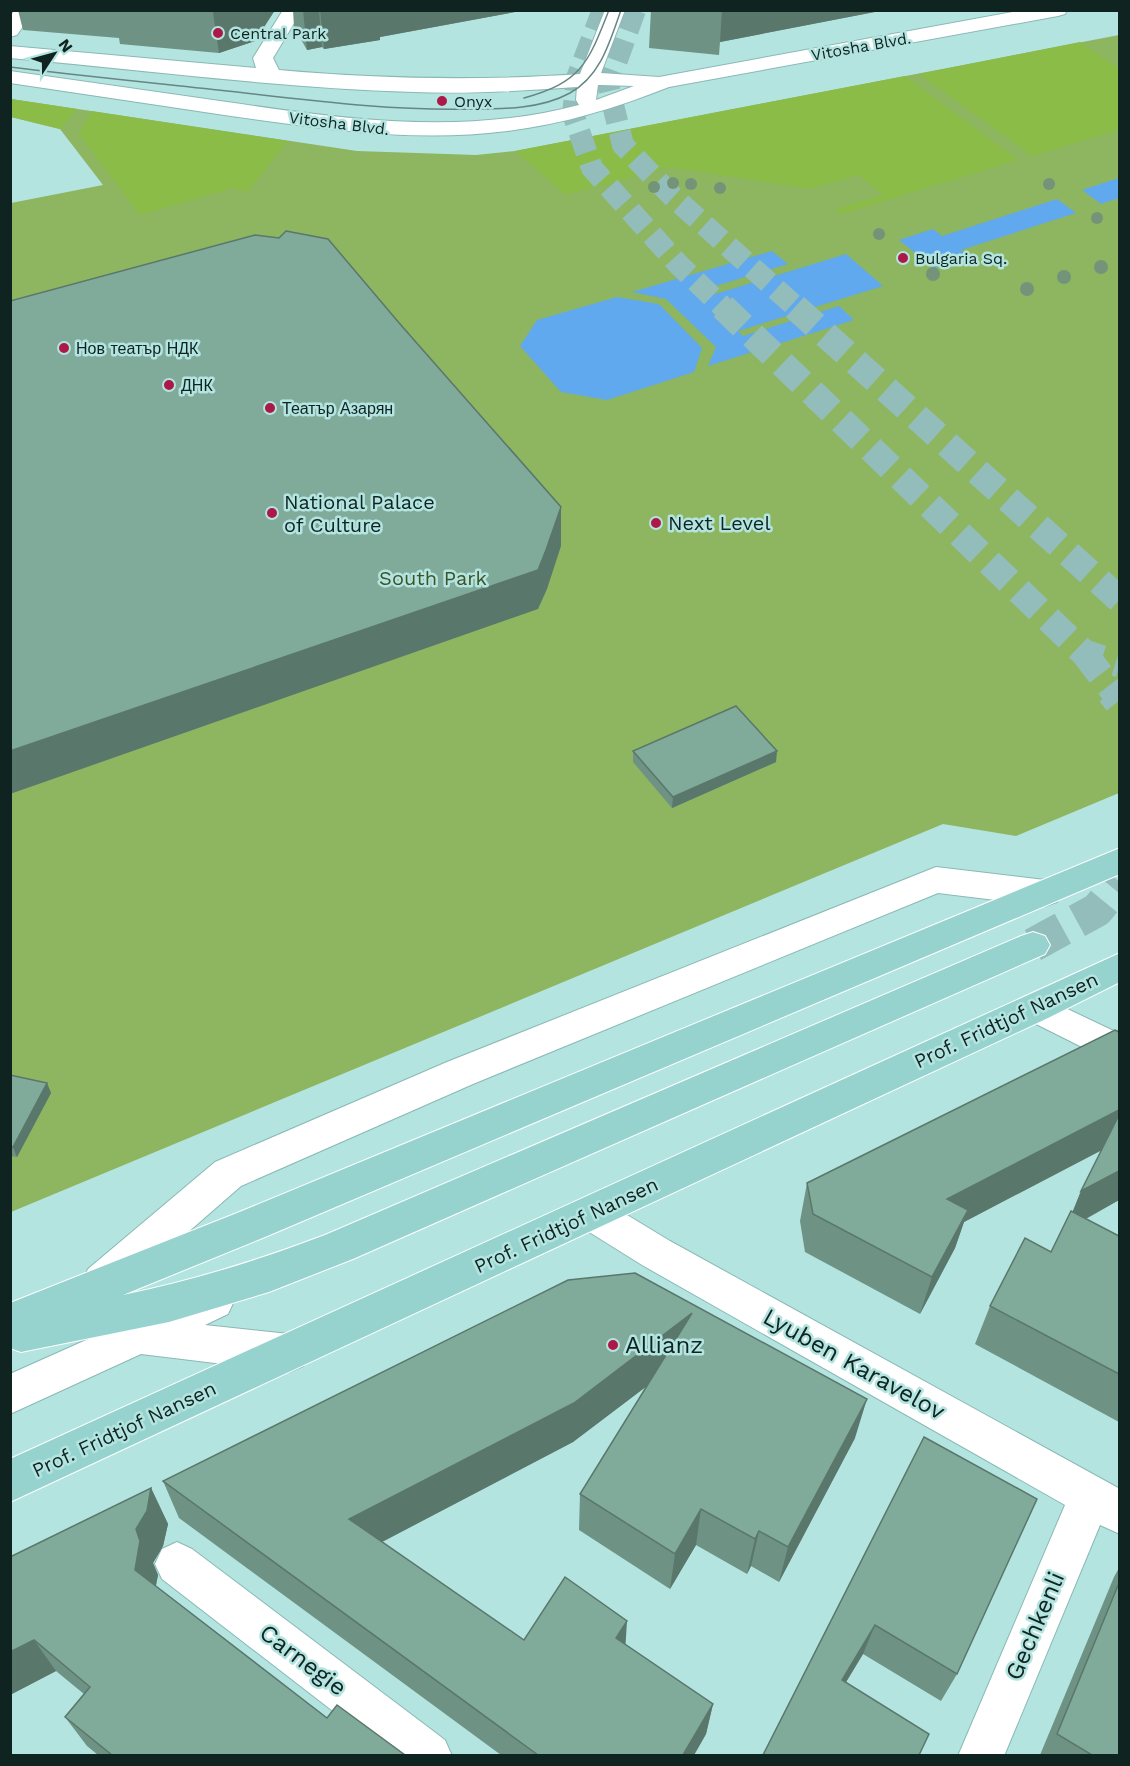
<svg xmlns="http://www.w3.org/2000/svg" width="1130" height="1766" viewBox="0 0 1130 1766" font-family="'Work Sans',sans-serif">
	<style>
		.green { fill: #8eb560 }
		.forest { fill: #8bbc48 }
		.water { fill: #61a9ee }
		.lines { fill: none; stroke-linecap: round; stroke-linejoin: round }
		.major-tunnel-far2 { stroke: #92bdba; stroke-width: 22; stroke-dasharray: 22 10; stroke-linecap: butt }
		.major-tunnel-far1 { stroke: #92bdba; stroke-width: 27; stroke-dasharray: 27 14; stroke-linecap: butt }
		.major-tunnel { stroke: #92bdba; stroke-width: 34; stroke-dasharray: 34 16; stroke-linecap: butt }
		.minor-casing { stroke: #89b9b5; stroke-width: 2 }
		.major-casing { stroke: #fff; stroke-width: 2 }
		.minor { fill: #fff; fill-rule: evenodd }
		.major { fill: #96d3ce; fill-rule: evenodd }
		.tram { stroke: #648784; stroke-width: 1.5 }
		.tree { fill: #739479 }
		.wall { fill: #6e9284 }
		.shaded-wall { fill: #5a776c }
		.building { fill: #80aa9a; stroke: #5a776c; stroke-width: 1.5 }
		.poi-dot { fill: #ac1949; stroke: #b3e4e0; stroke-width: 2 }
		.labels { text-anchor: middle; stroke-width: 5; stroke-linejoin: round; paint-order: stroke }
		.far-poi-label { font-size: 16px; fill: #0f2321; stroke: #b3e4e0; text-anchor: start }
		.far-street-label { font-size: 16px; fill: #0f2321; stroke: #b3e4e0 }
		.poi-label { font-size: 20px; fill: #0f2321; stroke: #b3e4e0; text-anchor: start }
		.park-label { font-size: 20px; fill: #3e5224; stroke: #b3e4e0 }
		.street-label { font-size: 20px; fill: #0f2321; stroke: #b3e4e0 }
		.near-poi-label { font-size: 24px; fill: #0f2321; stroke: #b3e4e0; text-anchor: start }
		.near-street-label { font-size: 24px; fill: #0f2321; stroke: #b3e4e0 }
	</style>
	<rect width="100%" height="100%" fill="#b3e4e0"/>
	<path class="green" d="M1119 35V793L1016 836 943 824 11 1212V203L103 185 60 129 11 117V99L357 151 476 155 515 151Z"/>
	<path class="forest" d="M1080 42 1119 68V130L1032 156 919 74Z
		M905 76 1018 160 842 214 835 209 883 195 859 175 810 189 669 167 566 195 515 151Z
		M10 99H11L77 109 60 129 11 117Z
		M91 111 288 141 247 192 233 188 140 215 79 134Z"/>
	<path class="water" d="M1119 178V198L1101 204 1082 190Z
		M1057 199 1076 213 961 250 969 257 934 268 899 240 933 229 942 236Z
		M772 251 788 264 696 292 702 298 846 254 883 286 738 331 743 336 839 306 854 320 708 366 716 347 666 299 632 292Z
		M617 297 659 304 702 348 694 372 607 400 561 392 520 346 537 320Z"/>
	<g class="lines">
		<path class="major-tunnel-far2" d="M603 10 577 78 573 114 592 168 678 264 724 308
			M635 10 608 85 623 145 671 195 797 308"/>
		<path class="major-tunnel-far1" d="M723 307 1084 653 1120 664
			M795 307 1120 600
			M1084 653 1114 692"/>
		<path class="major-tunnel" d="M1113 691 1120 700
			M1033 945 1097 910 1120 882"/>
		<defs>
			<path id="minor" d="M15 10H34L17 35 10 37V16Z
				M283 10H302L273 58 279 70C381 79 478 81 580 74L605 10H625L601 73 659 77 1023 10H1067L1065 14 1058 16 669 87C616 108 564 124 507 131 414 143 323 129 231 116 158 105 84 94 10 83V71C83 81 155 92 227 102 344 119 463 136 579 105L576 100 577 87C523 91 468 94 414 92 279 88 144 70 10 58V46L256 68 253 58ZM598 85H601L634 86 596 100Z
				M936 867 1045 880 1057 884 1062 893 1057 902 1045 906 938 893 473 1084 241 1186 116 1295 102 1300 88 1295 82 1282 88 1269 215 1162 447 1062Z
				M1036 994 1120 1034V1066L1024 1018 1019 1008 1024 998Z
				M591 1196 604 1201 670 1241 1120 1489V1534L1100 1525 1004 1756H958L1065 1505 642 1265 578 1225 572 1213 578 1201Z
				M214 1283 228 1288 234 1301 228 1314 205 1325 289 1334 303 1340 309 1353 303 1366 289 1372 141 1354 10 1414V1374Z
				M177 1542 192 1549 445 1740 452 1756H391L162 1579 155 1564 162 1549Z"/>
			<path id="major" d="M1120 848V874L265 1237 123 1295C192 1281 259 1260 325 1235L1021 936 1033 932 1045 936 1050 945 1045 954 353 1259 269 1292 169 1322 21 1352 10 1348V1303L237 1213Z
				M1120 953V982L1048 1018 10 1502V1459Z"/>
		</defs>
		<use href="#minor" class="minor-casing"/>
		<use href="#major" class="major-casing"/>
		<use href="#minor" class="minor"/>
		<use href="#major" class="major"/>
		<path class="tram" d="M10 67C82 76 155 83 227 91 308 100 390 111 472 109 504 109 541 109 570 93 601 76 610 41 621 10
			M524 98C582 82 588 63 609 10"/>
	</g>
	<g class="tree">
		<circle cx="673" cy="183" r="6"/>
		<circle cx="691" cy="184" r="6"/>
		<circle cx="1049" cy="184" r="6"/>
		<circle cx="654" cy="187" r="6"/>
		<circle cx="720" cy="188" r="6"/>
		<circle cx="1097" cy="218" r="6"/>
		<circle cx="879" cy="234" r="6"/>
		<circle cx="1101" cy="267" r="7"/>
		<circle cx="933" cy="274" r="7"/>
		<circle cx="1064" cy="277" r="7"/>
		<circle cx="1027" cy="289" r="7"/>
	</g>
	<path class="wall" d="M18 10H275L255 41 219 53 120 44 119 38 23 30Z
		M293 10H526L380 37V40L324 49 322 47 307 50 294 27Z
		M651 10H885L720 42 719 55 649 48Z
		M633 751 776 762 672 808 633 762Z
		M1115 1030 1119 1200 1086 1219 1119 1236V1422L975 1344 990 1306 1051 1252 1073 1212 1081 1191 1102 1149 964 1222 955 1248 920 1314 805 1252 800 1221 807 1183Z
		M10 1075 47 1083 51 1093 17 1157 10 1156Z
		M635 1273 855 1438 779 1582 751 1566 747 1574 696 1545 670 1589 579 1530 580 1494 648 1385 573 1442 382 1542 524 1640 625 1645 713 1704 706 1734 694 1755H501L179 1518 163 1481Z
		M924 1437 957 1674 941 1701 863 1654 846 1682 763 1755Z
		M151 1488 168 1524 163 1546 153 1563 158 1575 156 1586 327 1718 405 1755H98L87 1746 65 1717 84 1694 56 1671 10 1695V1557Z
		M1119 1568V1755H1040L1114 1577Z"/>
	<path class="shaded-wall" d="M216 10H275L255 41 219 53 213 12Z
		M303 10H319L322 47 307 50Z
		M320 10H526L380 37V40L324 49Z
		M722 10H885L720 42Z
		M561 507V546L547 589 538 609 10 794V751Z
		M777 751 776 762 672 808 673 797Z
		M47 1083 51 1093 17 1157 13 1147Z
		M1119 1110V1116L1106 1148 964 1222 955 1248 920 1314 932 1277 947 1199Z
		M1119 1171V1200L1065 1230 1081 1191Z
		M692 1313 688 1355 573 1442 357 1555 349 1519Z
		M867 1399 855 1438 779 1582 788 1547Z
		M151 1488 168 1524 163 1546 153 1563 158 1575 152 1603 135 1570 136 1529Z
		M701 1509 696 1545 670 1589 675 1554Z
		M759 1531 751 1566 747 1574 755 1539Z
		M627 1621 625 1653 616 1638Z
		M875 1625 863 1654 831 1707 842 1680Z
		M34 1640 56 1671 10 1695V1652Z
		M713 1704 706 1734 694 1755H683Z"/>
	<path class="building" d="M286 231 328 239 400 324 561 507 546 550 538 570 10 751V301L255 235 279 238Z
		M736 706 777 751 673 797 633 751Z
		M1115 1030 1119 1032V1110L947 1199 968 1210 932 1277 813 1214 807 1183Z
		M10 1075 47 1083 13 1147H10Z
		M1119 1115V1171L1081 1191Z
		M1071 1211 1119 1236V1374L990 1306 1025 1238 1051 1252Z
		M635 1273 867 1399 788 1547 759 1531 755 1539 701 1509 675 1554 580 1494 692 1313 574 1403 349 1519 524 1640 565 1577 627 1621 616 1638 713 1704 683 1755H538L163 1481 568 1280Z
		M924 1437 1037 1499 957 1674 875 1625 842 1680 929 1734 919 1755H763Z
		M151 1488 147 1511 136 1529 140 1541 135 1570 327 1718 337 1705 405 1755H112L65 1717 90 1687 34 1640 10 1652V1557Z
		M1119 1583V1755H1092L1057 1734Z"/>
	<g class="poi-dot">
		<circle cx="218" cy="33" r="6"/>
		<circle cx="442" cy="101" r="6"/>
		<circle cx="903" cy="258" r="6"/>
		<circle cx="64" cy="348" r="6"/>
		<circle cx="169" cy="385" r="6"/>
		<circle cx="270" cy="408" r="6"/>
		<circle cx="272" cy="513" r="6"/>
		<circle cx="656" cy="523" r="6"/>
		<circle cx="613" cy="1345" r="6"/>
	</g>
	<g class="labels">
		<g class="far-poi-label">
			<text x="230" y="39">Central Park</text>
			<text x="454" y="107">Onyx</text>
			<text x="915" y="264">Bulgaria Sq.</text>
			<text x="76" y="354">Нов театър НДК</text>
			<text x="181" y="391">ДНК</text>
			<text x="282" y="414">Театър Азарян</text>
		</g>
		<g class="far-street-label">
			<text transform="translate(861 46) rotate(-10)" y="6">Vitosha Blvd.</text>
			<text transform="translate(339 123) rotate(7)" y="6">Vitosha Blvd.</text>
		</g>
		<g class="poi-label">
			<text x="284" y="509">National Palace<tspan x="284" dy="23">of Culture</tspan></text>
			<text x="668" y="530">Next Level</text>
		</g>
		<g class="park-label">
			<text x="433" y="585">South Park</text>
		</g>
		<g class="street-label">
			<text transform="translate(1006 1020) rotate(-25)" y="7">Prof. Fridtjof Nansen</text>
			<text transform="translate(566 1225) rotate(-25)" y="7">Prof. Fridtjof Nansen</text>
			<text transform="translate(124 1429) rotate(-25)" y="7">Prof. Fridtjof Nansen</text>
		</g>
		<g class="near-poi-label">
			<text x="625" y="1353">Allianz</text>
		</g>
		<g class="near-street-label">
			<text transform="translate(854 1364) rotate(29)" y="8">Lyuben Karavelov</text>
			<text transform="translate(1035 1626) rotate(-67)" y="8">Gechkenli</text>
			<text transform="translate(303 1660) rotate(37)" y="8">Carnegie</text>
		</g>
	</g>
	<rect width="1130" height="1766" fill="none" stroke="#0f2321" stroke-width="24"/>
	<g transform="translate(54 54) rotate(54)" stroke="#b3e4e0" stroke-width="4.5" paint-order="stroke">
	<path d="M0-4.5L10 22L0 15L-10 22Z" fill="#0f2321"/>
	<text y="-9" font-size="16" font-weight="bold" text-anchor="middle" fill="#0f2321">N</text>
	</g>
</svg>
